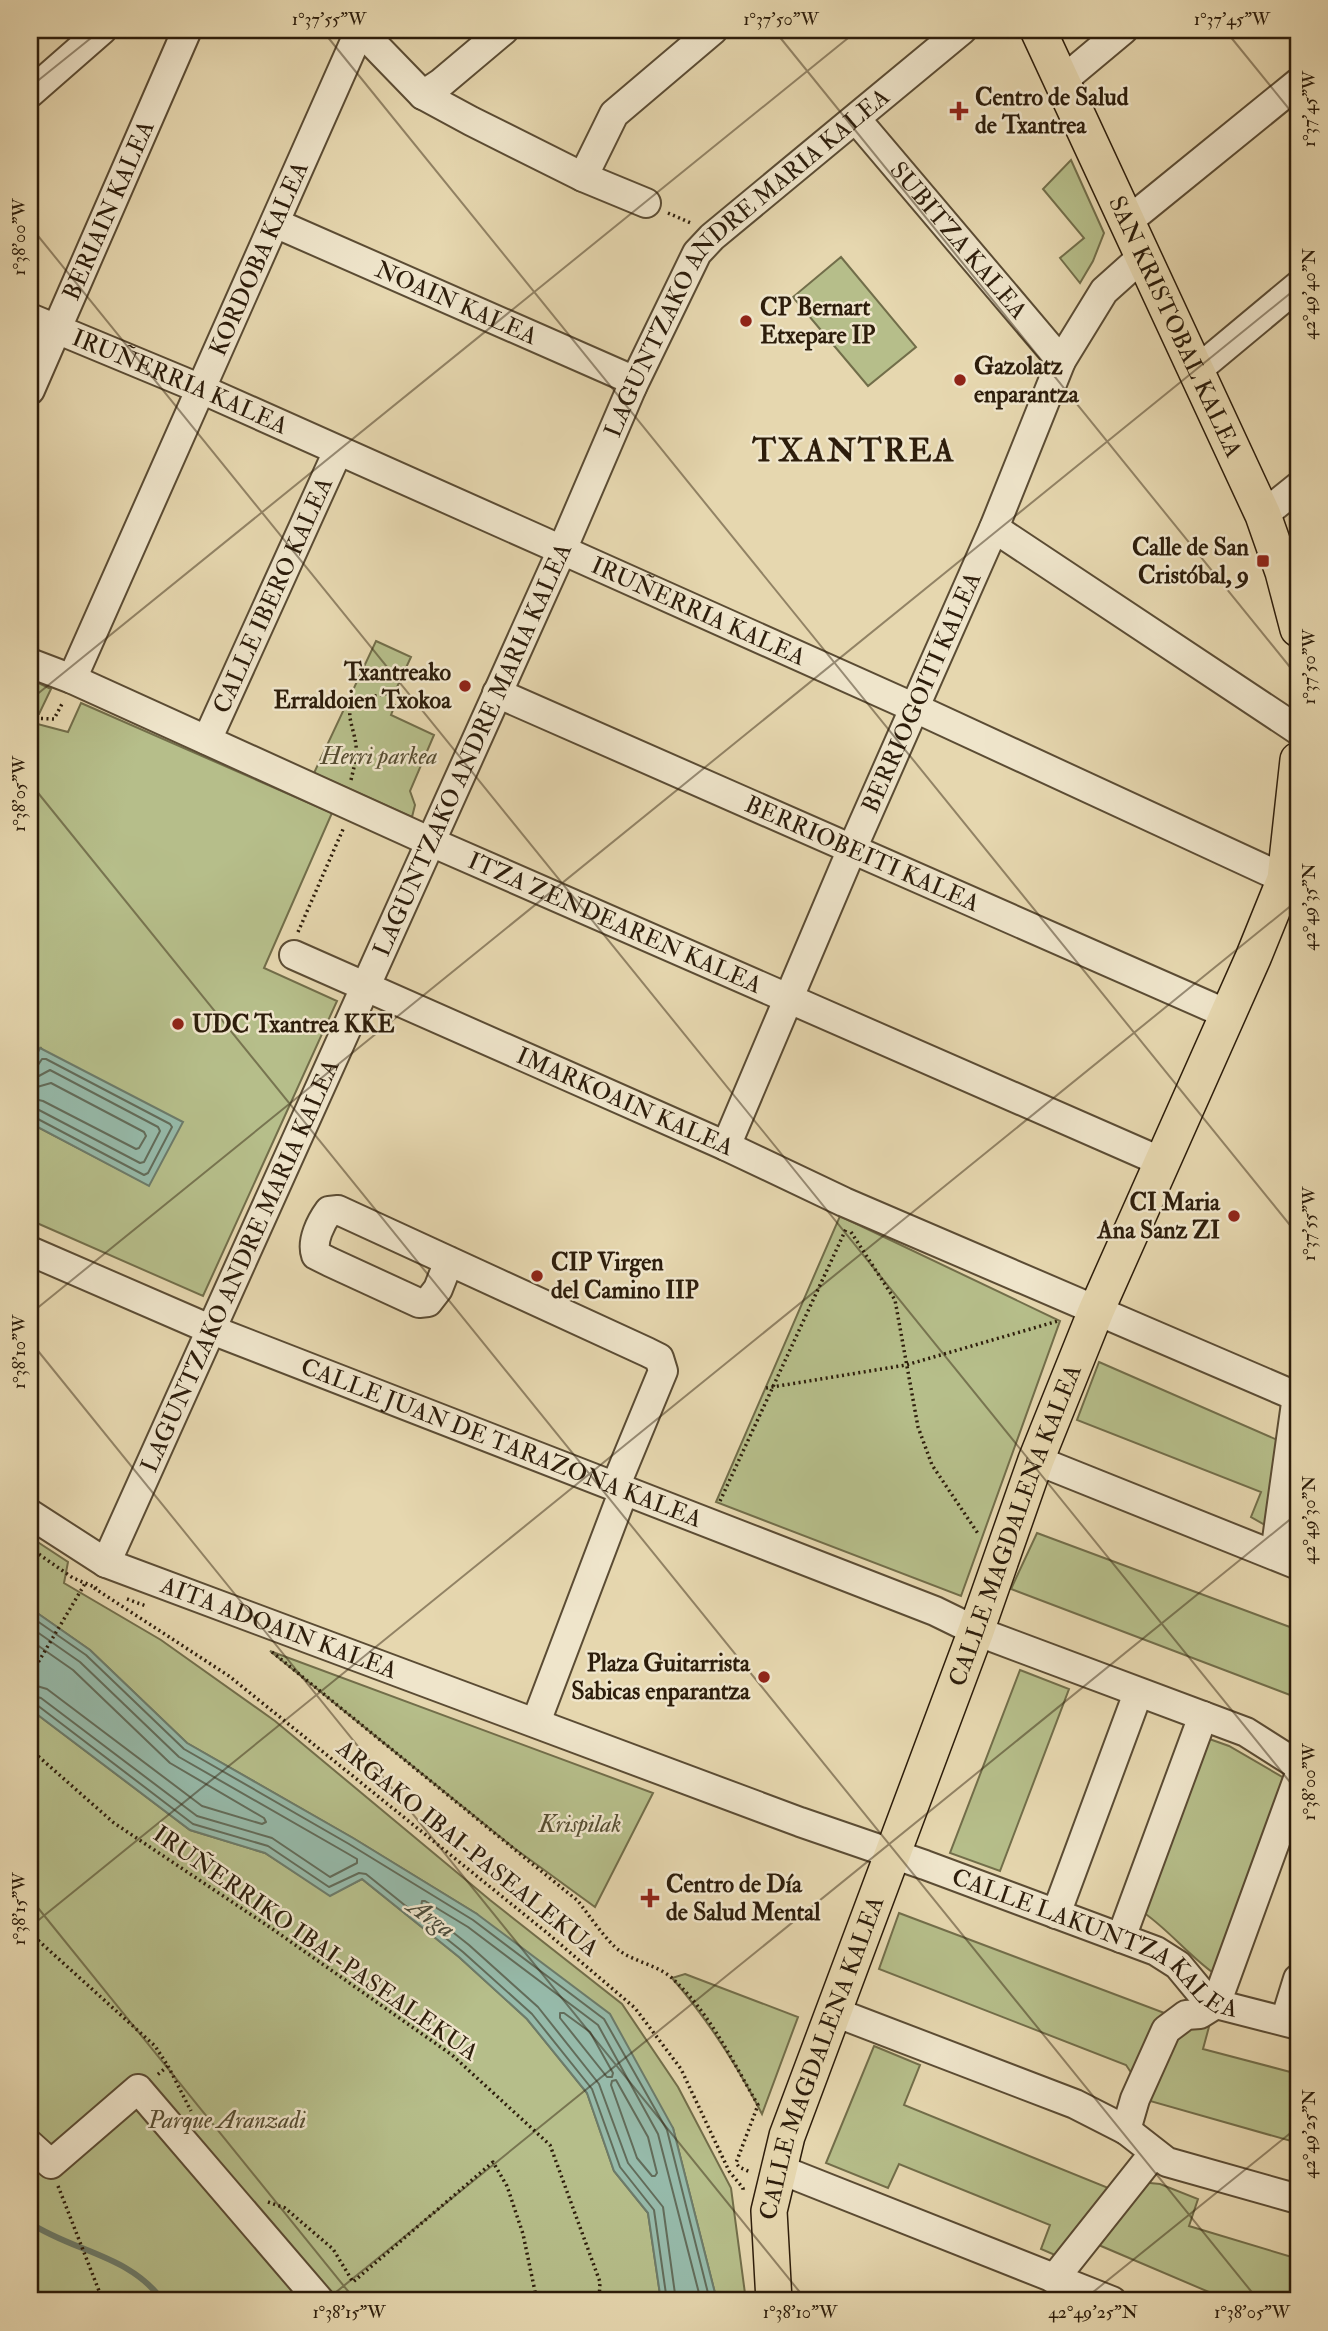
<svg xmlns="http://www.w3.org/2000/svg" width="1328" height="2331" viewBox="0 0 1328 2331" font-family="'IM FELL Double Pica',serif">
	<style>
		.green { fill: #b6be8a; stroke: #726e4a; stroke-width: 2 }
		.water { fill: #96baaa; stroke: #6c7b6a; stroke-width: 2 }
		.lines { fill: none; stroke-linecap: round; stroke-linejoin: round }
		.shore { stroke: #626c5a; stroke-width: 2 }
		.stream { stroke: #6c7b6a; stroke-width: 6 }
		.minor-casing { stroke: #5b4c34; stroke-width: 32 }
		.major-casing { stroke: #2d1d0b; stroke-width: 38 }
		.path { stroke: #2d1d0b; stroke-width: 3.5; stroke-dasharray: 2 3.5; stroke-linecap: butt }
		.minor { stroke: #efe5cb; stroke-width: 28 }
		.major { stroke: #e6d7af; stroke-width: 35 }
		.ticks { fill: none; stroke: #2d1d0b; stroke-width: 2; stroke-opacity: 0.45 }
		.poi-dot { fill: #8f2418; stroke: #efe5cb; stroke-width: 2.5 }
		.labels { text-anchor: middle; stroke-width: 5; stroke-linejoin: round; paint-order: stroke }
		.poi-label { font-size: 24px; font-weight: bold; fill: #2d1d0b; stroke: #efe5cb; text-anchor: start }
		.street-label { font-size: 24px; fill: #2d1d0b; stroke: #efe5cb }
		.park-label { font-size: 24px; font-style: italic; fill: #564d31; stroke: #efe5cb }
		.water-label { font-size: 26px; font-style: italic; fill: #4c4c3b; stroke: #efe5cb }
		.district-label { font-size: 32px; font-weight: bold; letter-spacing: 2px; fill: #2d1d0b; stroke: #efe5cb }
		.neatline { fill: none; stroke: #2d1d0b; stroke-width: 2.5 }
		.ticks-label { font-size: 18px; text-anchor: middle; fill: #2d1d0b }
	</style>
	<rect width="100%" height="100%" fill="#e6d7af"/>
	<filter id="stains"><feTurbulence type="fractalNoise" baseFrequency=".00286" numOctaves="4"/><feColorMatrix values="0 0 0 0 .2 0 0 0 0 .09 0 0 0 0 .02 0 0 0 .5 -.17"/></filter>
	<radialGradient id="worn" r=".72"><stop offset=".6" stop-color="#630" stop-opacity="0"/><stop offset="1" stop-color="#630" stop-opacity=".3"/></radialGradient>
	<path class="green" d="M1071 160 1104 233 1093 261 1080 283 1060 258 1084 238 1043 189Z
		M841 257 916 347 868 386 793 297Z
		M376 641 411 657 390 702 395 705 391 715 434 735 410 791 415 805 412 817 314 773Z
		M30 679 51 689 39 714H30Z
		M81 703 332 813 264 968 337 1001 203 1296 30 1220V1123L149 1185 41 1048 30 1068V722L68 732Z
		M840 1216 1060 1321 961 1596 716 1502Z
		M1099 1362 1298 1449V1544L1251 1517 1261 1492 1077 1420Z
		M1037 1533 1298 1630V1698L1011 1589Z
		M30 1537 68 1562 64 1583 161 1640 275 1721 490 1900 622 2004 678 2087 731 2188 746 2301H717L673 2128 477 1914 353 1838 187 1743 90 1650 30 1608Z
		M270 1651 653 1793 595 1907 514 1848Z
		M1020 1670 1069 1689 1000 1871 950 1853Z
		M30 1709 190 1830 265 1853 330 1895 362 1879 459 1957 527 2019 587 2093 614 2171 648 2213 661 2301H30Z
		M1201 1736 1229 1746 1291 1782 1219 1977C1190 1958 1169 1929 1140 1910Z
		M899 1913 1167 2014 1210 2023 1203 2049 1298 2074V2143L1150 2101 1126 2065 879 1969Z
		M685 1974 798 2017 762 2114C736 2063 709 2021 672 1978Z
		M874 2046 920 2065 904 2105 1113 2190 1140 2182 1160 2184 1198 2199 1189 2226 1295 2258 1298 2249V2301H1230L1101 2246 1077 2232 1055 2255 1041 2249 1050 2225 899 2164 888 2188 826 2163Z"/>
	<path class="water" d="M40 1048 183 1122 149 1186 30 1123V1068Z
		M30 1608 90 1650 187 1743 353 1838 477 1914 610 2014 673 2128 717 2301H661L648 2213 614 2171 587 2093 527 2019 459 1957 362 1879 330 1896 265 1853 190 1830 30 1709Z"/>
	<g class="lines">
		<path class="shore" d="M30 1069 36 1068 42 1059H46L170 1124 172 1127 148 1173 144 1175 36 1118 30 1117
			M30 1078 37 1077 50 1070 158 1127 160 1131 144 1162 140 1163 39 1110 30 1109
			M30 1089 51 1083 144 1132 146 1136 139 1148 136 1149 43 1101 30 1098
			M30 1616 86 1655 184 1749 349 1844 473 1920 604 2019 667 2130 710 2301
			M30 1627 80 1662 179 1757 345 1852 357 1859V1863L330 1877 272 1838 197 1816 41 1698 30 1695
			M30 1640 73 1670 170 1763 264 1818 266 1822 262 1824 202 1806 47 1689 30 1684
			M30 1704 37 1705 193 1824 268 1846 329 1887 359 1873 366 1874 463 1952 532 2014 592 2089 620 2167 654 2210 667 2301
			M560 2013H564L590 2032 613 2073 612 2077H607L560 2018Z
			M616 2080 648 2137 657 2173 655 2176H652L637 2158 611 2085 612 2081Z
			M676 2301 663 2207 628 2163 599 2084 538 2007 469 1945 421 1907 422 1901H425L468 1927 598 2025 658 2134 701 2301"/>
		<path class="stream" d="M30 2223C74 2252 130 2255 163 2301"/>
		<defs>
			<g id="minor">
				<path d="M360 30 423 95 471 121 583 177 646 203"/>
				<path d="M1062 81 1123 30"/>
				<path d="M30 93 102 30"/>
				<path d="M423 95 441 83 504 30"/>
				<path id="s1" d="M856 119 1061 361"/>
				<path d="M583 177 614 114 713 30"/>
				<path d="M1127 222 1298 83"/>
				<path id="s2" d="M275 223 628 378 632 387"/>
				<path id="s3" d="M30 318 201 389 562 550 915 708 1285 879 1298 882"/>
				<path d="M1196 371 1298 286"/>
				<path id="s4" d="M30 390 187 30"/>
				<path d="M1263 515 1298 487"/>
				<path d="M994 528 1298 730"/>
				<path id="s5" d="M30 663 72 679 431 842 1162 1162"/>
				<path id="s6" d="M72 679 360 30"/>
				<path id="s7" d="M497 693 1227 1014"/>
				<path id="s8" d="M207 740 338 451"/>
				<path id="s9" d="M294 955 726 1146 844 1202 1298 1397"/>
				<path id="s10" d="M726 1146 852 849 994 528 1061 361 1104 291 1143 256"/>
				<path id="s11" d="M30 1251 212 1330 935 1611 976 1631 1246 1732 1298 1765"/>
				<path d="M449 1261 438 1289 428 1302 419 1303 330 1262 316 1255C311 1241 321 1222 329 1211L338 1210 647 1352 659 1358 663 1371 615 1487"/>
				<path d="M1036 1460 1298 1565"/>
				<path id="s12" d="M30 1514 106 1563 800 1822 925 1865 1156 1951 1178 1965 1202 1994 1216 2004 1298 2025"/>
				<path d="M1275 1554 1297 1396"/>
				<path id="s13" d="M106 1563 562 550 632 387 697 253 712 237 962 30"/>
				<path d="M536 1722 624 1490"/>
				<path d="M1056 1914 1138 1693"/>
				<path d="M1121 1938 1203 1716"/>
				<path d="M832 2011 1075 2104 1126 2130 1167 2162 1298 2199"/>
				<path d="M1285 2021 1298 1979"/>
				<path d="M1126 2130 1135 2099 1166 2030 1186 2015 1200 2014 1216 2004 1298 1779"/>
				<path d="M30 2145 51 2164 138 2089 320 2301"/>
				<path d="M779 2169 1112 2301"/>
				<path d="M1054 2279 1154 2153"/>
			</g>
			<g id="major">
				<path id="s14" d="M1038 30 1263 515 1283 572 1298 629"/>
				<path id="s15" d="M774 2301 769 2211 787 2136 976 1631 1036 1460 1096 1311 1253 958 1285 879 1298 760"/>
			</g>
		</defs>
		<use href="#minor" class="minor-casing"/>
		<use href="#major" class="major-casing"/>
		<path class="path" d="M668 213 693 224
			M30 718 54 719 63 702
			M351 780C354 767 357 757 356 745 354 728 345 715 353 699L395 693
			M298 932 344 827
			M851 1232 895 1300 918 1427 932 1465 979 1535
			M766 1388 906 1365 1058 1321
			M720 1501 846 1229
			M30 1548 73 1578 97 1588
			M94 1588 229 1676 546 1932 635 2008 681 2069 729 2171 743 2188V2193
			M127 1599 146 1606
			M272 1652 578 1901C588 1914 608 1943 620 1951 635 1962 658 1965 673 1979 710 2013 733 2062 758 2105L736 2163 739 2167 750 2172
			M30 1676 86 1582
			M30 1749 114 1823 271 1928 452 2055 550 2145 600 2282 599 2301
			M30 1765 36 1773 30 1776
			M30 1933 155 2046 168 2066 156 2076
			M168 2066 191 2111
			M58 2186 103 2301
			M268 2202 285 2208 333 2249 353 2282 493 2162 507 2186 523 2234 537 2301"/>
		<use href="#minor" class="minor"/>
		<use href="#major" class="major"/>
	</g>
	<path class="ticks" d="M322 30 1298 1235M774 30 1298 677M1225 30 1298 120M30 87 101 30M30 226 1298 1792M30 700 858 30M30 783 1259 2301M30 1314 1298 287M30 1341 807 2301M30 1898 356 2301M30 1927 1298 900M325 2301 1298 1513M1082 2301 1298 2127"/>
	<g class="poi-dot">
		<path d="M955.5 100.5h7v7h7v7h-7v7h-7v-7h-7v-7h7z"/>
		<circle cx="746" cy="321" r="7"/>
		<circle cx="960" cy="380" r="7"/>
		<rect x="1256" y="554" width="14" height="14" rx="3.5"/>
		<circle cx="465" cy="686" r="7"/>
		<circle cx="178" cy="1024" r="7"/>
		<circle cx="1234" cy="1216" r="7"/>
		<circle cx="537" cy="1276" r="7"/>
		<circle cx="764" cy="1677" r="7"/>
		<path d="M646.5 1887.5h7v7h7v7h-7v7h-7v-7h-7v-7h7z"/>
	</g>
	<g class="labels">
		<g class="poi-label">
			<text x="975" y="105">Centro de Salud<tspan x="975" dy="28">de Txantrea</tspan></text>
			<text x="760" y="315">CP Bernart<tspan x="760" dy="28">Etxepare IP</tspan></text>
			<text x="974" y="374">Gazolatz<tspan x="974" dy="28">enparantza</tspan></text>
			<text x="1249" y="555" text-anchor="end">Calle de San<tspan x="1249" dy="28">Cristóbal, 9</tspan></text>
			<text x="451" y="680" text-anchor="end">Txantreako<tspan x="451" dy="28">Erraldoien Txokoa</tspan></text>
			<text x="192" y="1032">UDC Txantrea KKE</text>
			<text x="1220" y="1210" text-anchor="end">CI Maria<tspan x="1220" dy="28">Ana Sanz ZI</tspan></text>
			<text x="551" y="1270">CIP Virgen<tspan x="551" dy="28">del Camino IIP</tspan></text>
			<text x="750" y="1671" text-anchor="end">Plaza Guitarrista<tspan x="750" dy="28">Sabicas enparantza</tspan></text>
			<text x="666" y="1892">Centro de Día<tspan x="666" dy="28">de Salud Mental</tspan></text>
		</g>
		<g class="street-label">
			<text dy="8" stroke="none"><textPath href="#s4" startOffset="196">BERIAIN KALEA</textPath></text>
			<text dy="8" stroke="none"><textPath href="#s1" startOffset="159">SUBITZA KALEA</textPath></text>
			<text dy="8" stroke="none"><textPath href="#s6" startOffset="460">KORDOBA KALEA</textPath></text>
			<text dy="8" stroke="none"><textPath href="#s13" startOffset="1460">LAGUNTZAKO ANDRE MARIA KALEA</textPath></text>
			<text dy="8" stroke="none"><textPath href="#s2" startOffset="198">NOAIN KALEA</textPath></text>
			<text dy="8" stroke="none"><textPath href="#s14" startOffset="327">SAN KRISTOBAL KALEA</textPath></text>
			<text dy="8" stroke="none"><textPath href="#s3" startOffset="163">IRUÑERRIA KALEA</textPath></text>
			<text dy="8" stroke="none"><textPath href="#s8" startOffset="159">CALLE IBERO KALEA</textPath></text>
			<text dy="8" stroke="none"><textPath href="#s3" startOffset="730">IRUÑERRIA KALEA</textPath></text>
			<text dy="8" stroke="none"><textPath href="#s10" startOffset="494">BERRIOGOITI KALEA</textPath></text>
			<text dy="8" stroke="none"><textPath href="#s13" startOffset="892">LAGUNTZAKO ANDRE MARIA KALEA</textPath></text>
			<text dy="8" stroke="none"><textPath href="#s7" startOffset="399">BERRIOBEITI KALEA</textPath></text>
			<text dy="8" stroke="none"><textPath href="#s5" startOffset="640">ITZA ZENDEAREN KALEA</textPath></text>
			<text dy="8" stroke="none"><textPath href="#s9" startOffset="362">IMARKOAIN KALEA</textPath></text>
			<text dy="8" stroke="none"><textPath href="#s13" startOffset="326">LAGUNTZAKO ANDRE MARIA KALEA</textPath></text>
			<text dy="8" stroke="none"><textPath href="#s11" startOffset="509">CALLE JUAN DE TARAZONA KALEA</textPath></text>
			<text dy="8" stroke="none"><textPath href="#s15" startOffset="819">CALLE MAGDALENA KALEA</textPath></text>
			<text dy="8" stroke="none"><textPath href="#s12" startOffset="275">AITA ADOAIN KALEA</textPath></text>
			<text transform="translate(468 1848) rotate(39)" y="8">ARGAKO IBAI-PASEALEKUA</text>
			<text dy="8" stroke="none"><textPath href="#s12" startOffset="1153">CALLE LAKUNTZA KALEA</textPath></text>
			<text transform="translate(316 1943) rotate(35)" y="8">IRUÑERRIKO IBAI-PASEALEKUA</text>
			<text dy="8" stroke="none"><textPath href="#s15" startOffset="252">CALLE MAGDALENA KALEA</textPath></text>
		</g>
		<g class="park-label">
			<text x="379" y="764">Herri parkea</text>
			<text x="580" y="1832">Krispilak</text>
			<text x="227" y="2128">Parque Aranzadi</text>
		</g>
		<g class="water-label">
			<text transform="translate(432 1917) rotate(35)" y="9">Arga</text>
		</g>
		<g class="district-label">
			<text x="854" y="461">TXANTREA</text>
		</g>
	</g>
	<rect width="1328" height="2331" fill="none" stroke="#e6d7af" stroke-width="77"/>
	<rect x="38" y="38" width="1252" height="2254" class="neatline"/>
	<g class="ticks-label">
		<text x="329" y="25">1°37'55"W</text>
		<text x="781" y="25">1°37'50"W</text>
		<text x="1232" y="25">1°37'45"W</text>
		<text transform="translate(1309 109) rotate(-90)" y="6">1°37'45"W</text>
		<text transform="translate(19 237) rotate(-90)" y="6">1°38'00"W</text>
		<text transform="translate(1309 294) rotate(-90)" y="6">42°49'40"N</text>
		<text transform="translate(1309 667) rotate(-90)" y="6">1°37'50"W</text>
		<text transform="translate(19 794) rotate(-90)" y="6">1°38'05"W</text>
		<text transform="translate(1309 907) rotate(-90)" y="6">42°49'35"N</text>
		<text transform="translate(1309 1224) rotate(-90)" y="6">1°37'55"W</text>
		<text transform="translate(19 1352) rotate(-90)" y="6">1°38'10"W</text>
		<text transform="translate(1309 1520) rotate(-90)" y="6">42°49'30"N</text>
		<text transform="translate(1309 1782) rotate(-90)" y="6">1°38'00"W</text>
		<text transform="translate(19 1909) rotate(-90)" y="6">1°38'15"W</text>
		<text transform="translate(1309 2134) rotate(-90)" y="6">42°49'25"N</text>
		<text x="349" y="2318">1°38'15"W</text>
		<text x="800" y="2318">1°38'10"W</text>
		<text x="1093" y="2318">42°49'25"N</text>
		<text x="1252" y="2318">1°38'05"W</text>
	</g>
	<rect width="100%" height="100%" filter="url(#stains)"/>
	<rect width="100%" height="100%" fill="url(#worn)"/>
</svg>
